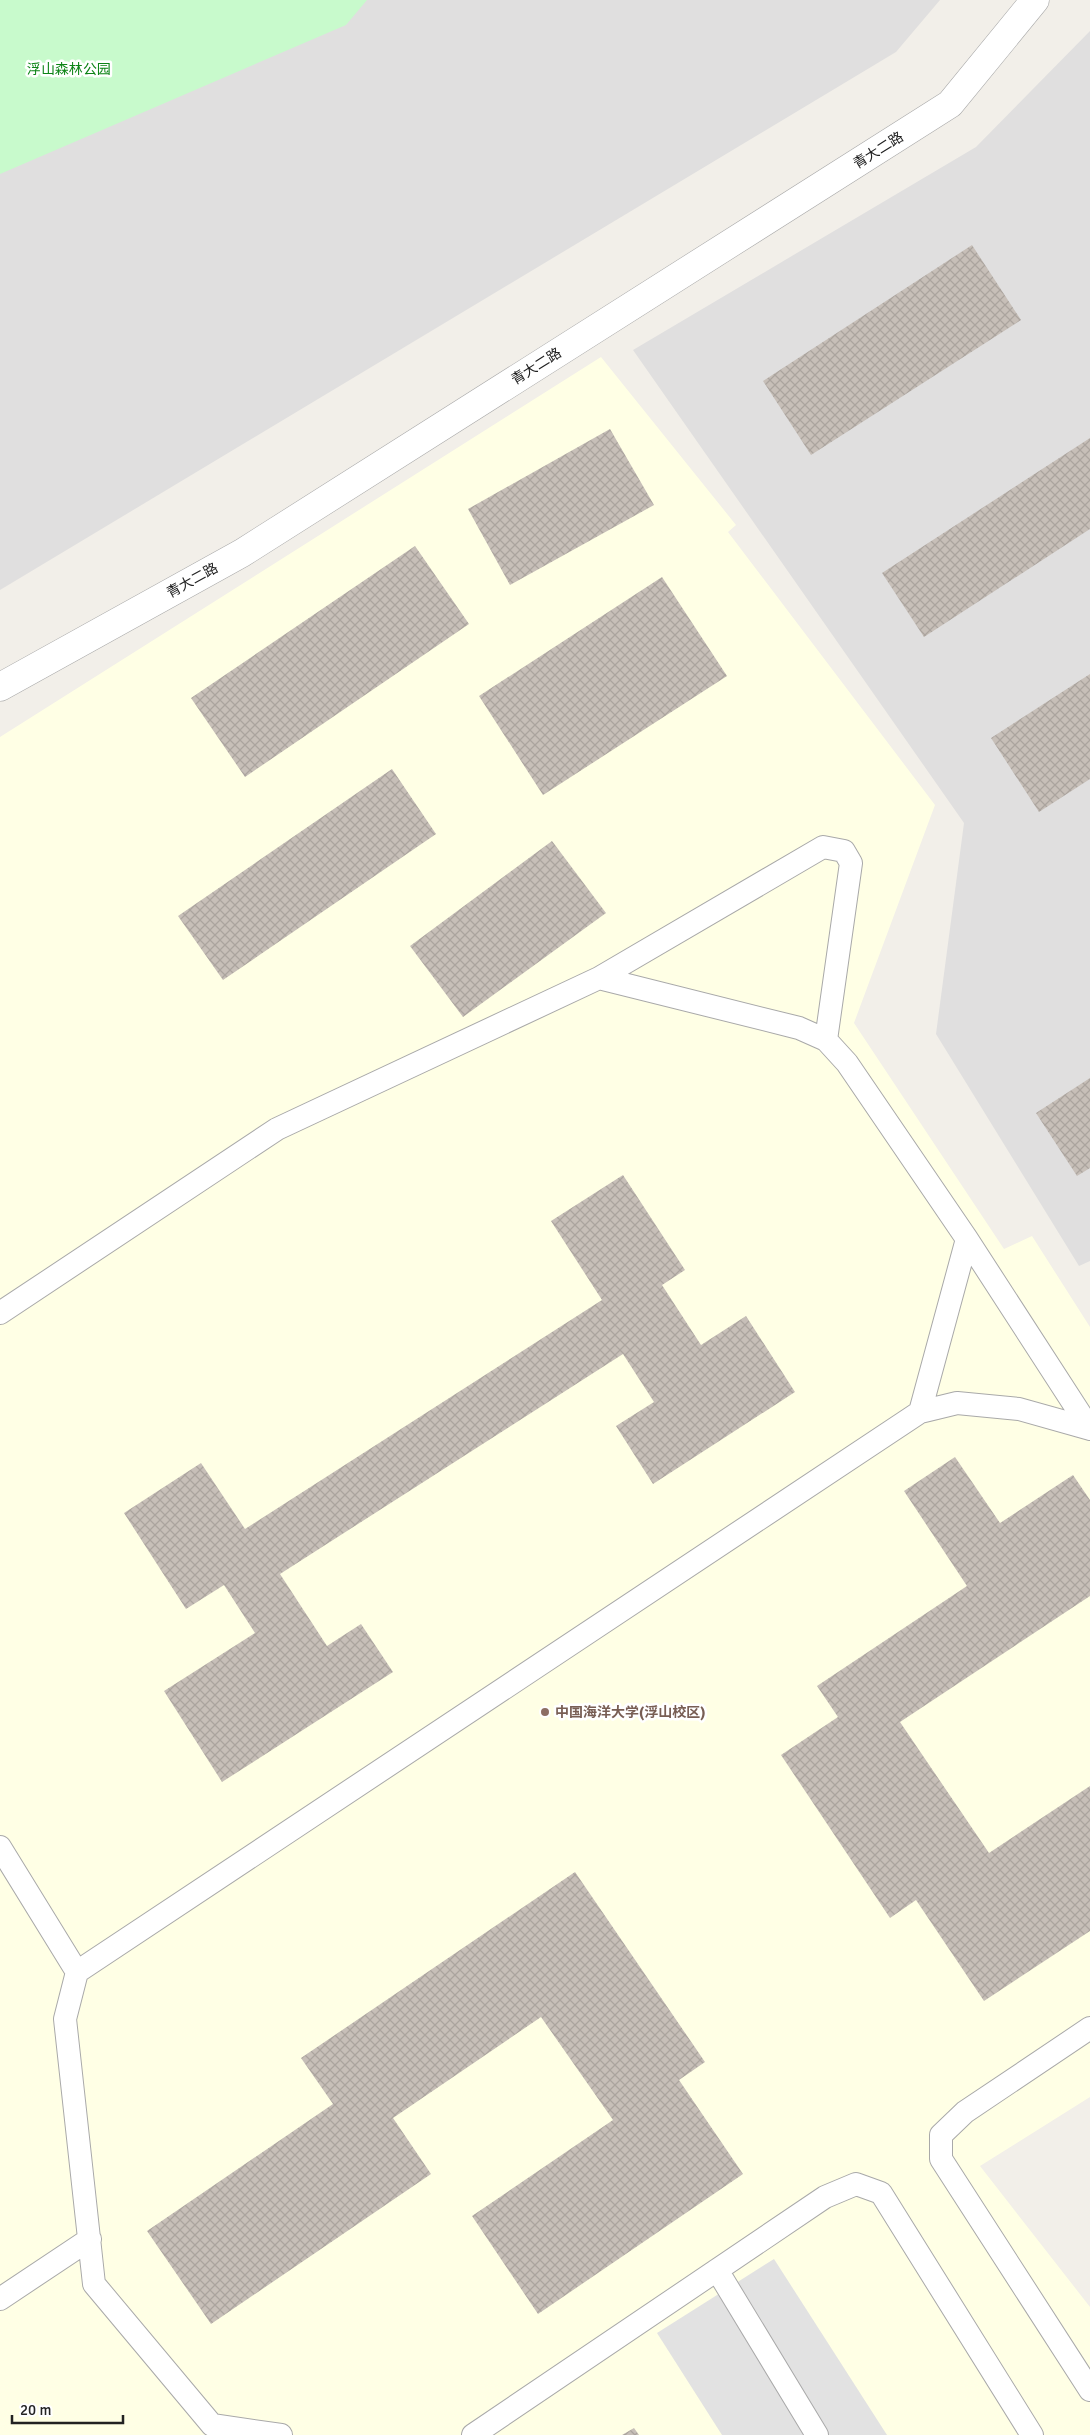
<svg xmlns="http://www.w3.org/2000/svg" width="1090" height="2435" viewBox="0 0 1090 2435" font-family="Signika,'Noto Sans SC',sans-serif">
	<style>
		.residential { fill: #e0dfdf }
		.education { fill: #ffffe5 }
		.park { fill: #c8facc }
		.parking { fill: #e2e2e2 }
		.building { fill: url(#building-cross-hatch) }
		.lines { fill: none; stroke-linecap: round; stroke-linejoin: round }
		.lane-casing { stroke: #a9a9a9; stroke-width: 24 }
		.street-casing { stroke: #a9a9a9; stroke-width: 29 }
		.lane { stroke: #fff; stroke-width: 22 }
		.street { stroke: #fff; stroke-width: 28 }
		.education-dot { fill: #8d6e63; stroke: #fff; stroke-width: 2 }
		.labels { text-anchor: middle; stroke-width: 5; stroke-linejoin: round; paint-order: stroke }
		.park-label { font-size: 14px; fill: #0c8416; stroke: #fff }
		.street-label { font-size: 14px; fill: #222; stroke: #fff }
		.education-label { font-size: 14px; font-weight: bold; fill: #785e54; stroke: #fff; text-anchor: start }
	</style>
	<defs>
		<pattern id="building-cross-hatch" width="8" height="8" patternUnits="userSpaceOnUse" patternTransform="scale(1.25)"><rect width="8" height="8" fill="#c7bfb8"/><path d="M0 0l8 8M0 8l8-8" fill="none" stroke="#aba49e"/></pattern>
	</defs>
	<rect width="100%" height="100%" fill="#f2efe9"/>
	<path class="residential" d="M0 0H940L896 52 0 590Z
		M1090 31V1261L1079 1266 936 1034 964 823 633 350 976 147Z"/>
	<path class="education" d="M601 357 736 525 728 532 935 805 854 1023 1004 1249 1032 1236 1090 1327V2097L980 2166 1090 2307V2435H0V737Z"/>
	<path class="park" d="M0 0H367L346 25 0 174Z"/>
	<path class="parking" d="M774 2259 887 2435H722L657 2333Z"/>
	<path class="building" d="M972 245 1021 320 811 455 763 381Z
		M610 429 654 505 510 585 468 509Z
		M1090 438V529L924 637 882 573Z
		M415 546 469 624 245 777 191 698Z
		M662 577 727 676 543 795 479 696Z
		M1090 674V779L1039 812 991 738Z
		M392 769 436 834 223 980 178 916Z
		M552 841 606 913 463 1017 410 946Z
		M1090 1078V1168L1077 1176 1036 1113Z
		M623 1175 685 1270 662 1285 701 1345 746 1316 795 1392 653 1484 616 1426 654 1402 623 1354 280 1574 327 1646 361 1624 393 1672 222 1782 164 1691 255 1633 224 1585 186 1609 124 1513 201 1463 245 1529 602 1300 551 1221Z
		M955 1457 1000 1523 1073 1475 1090 1500V1596L900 1722 989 1853 1090 1786V1931L984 2001 916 1900 890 1918 781 1755 838 1717 817 1686 967 1586 904 1491Z
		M575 1872 705 2062 679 2080 743 2174 538 2314 472 2216 613 2120 541 2017 393 2118 431 2174 211 2324 147 2231 333 2104 301 2058Z
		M634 2428 639 2435H622Z"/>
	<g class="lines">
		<defs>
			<path id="lane" d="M599 978 799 1028 826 1040 847 1063 967 1239 1090 1429
				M0 1313 277 1129 599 978 823 847 844 851 851 863 826 1040
				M920 1412 967 1239
				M0 1847 77 1972
				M1090 2028 965 2112 941 2135V2159L1090 2390
				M717 2270 817 2435
				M0 2299 90 2239
				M281 2435 212 2425 94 2284 65 2019 77 1972 920 1412 957 1403 1019 1409 1090 1429
				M473 2435 825 2197 856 2184 881 2193 1032 2435"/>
			<path id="street" d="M0 687 242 553 950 104 1035 0"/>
		</defs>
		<use href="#lane" class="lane-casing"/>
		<use href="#street" class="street-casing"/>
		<use href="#lane" class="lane"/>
		<use href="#street" class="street"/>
	</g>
	<circle class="education-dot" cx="545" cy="1712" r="5"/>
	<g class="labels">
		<g class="park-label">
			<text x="69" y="74">浮山森林公园</text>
		</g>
		<g class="street-label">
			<text transform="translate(878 150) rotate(-32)" y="5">青大二路</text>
			<text transform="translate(536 366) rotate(-32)" y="5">青大二路</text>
			<text transform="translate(192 580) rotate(-29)" y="5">青大二路</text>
		</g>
		<g class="education-label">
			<text x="555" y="1717">中国海洋大学(浮山校区)</text>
		</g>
	</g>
	<path d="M12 2415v8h111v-8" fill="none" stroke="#222222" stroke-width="2.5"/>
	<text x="20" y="2415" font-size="15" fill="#222222" stroke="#ffffff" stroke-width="4" paint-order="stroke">20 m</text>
</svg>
